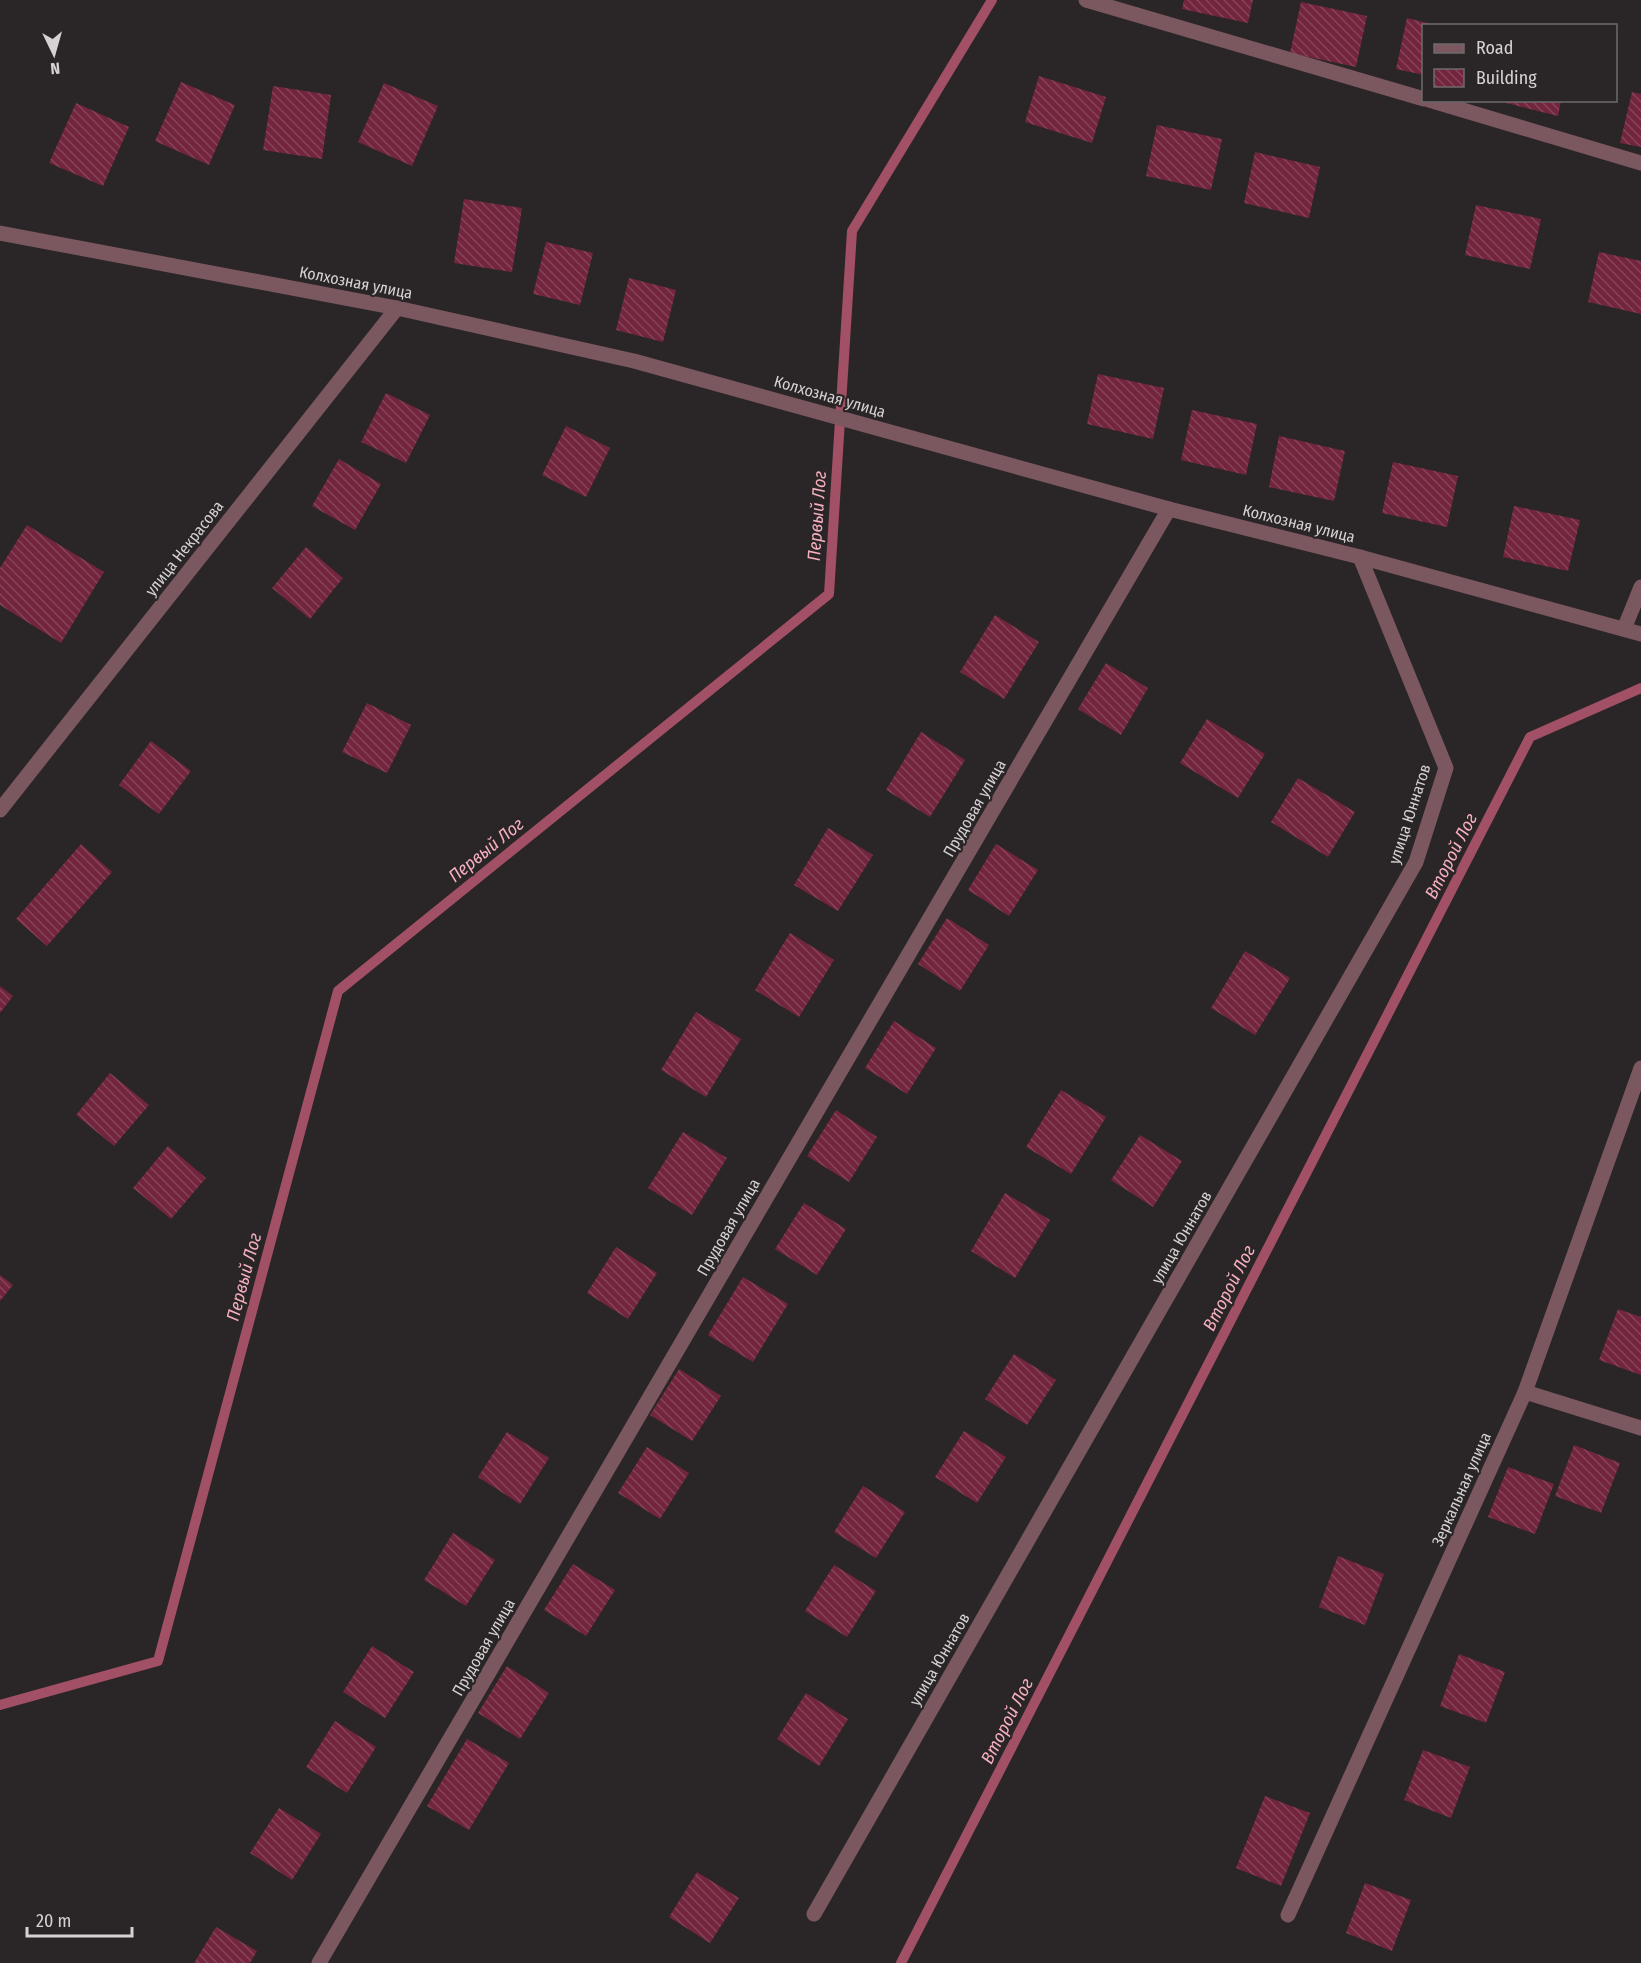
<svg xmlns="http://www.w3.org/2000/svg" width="1641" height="1963" viewBox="0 0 1641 1963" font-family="'Fira Sans Condensed',sans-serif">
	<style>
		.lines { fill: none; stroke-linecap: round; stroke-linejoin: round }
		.stream { stroke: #a15065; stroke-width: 10 }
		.building { fill: url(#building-back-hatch) }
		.service { stroke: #7b575f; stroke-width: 15 }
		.minor { stroke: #7b575f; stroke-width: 15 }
		.tertiary { stroke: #7b575f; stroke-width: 15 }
		.labels { text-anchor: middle; stroke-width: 4.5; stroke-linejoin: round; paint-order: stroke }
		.street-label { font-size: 16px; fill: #d6d2d3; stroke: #2a2526 }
		.water-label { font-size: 18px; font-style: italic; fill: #f5afbe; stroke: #2a2526 }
	</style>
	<defs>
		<pattern id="building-back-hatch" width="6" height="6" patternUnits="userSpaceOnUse" patternTransform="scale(1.5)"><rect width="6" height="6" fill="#72253d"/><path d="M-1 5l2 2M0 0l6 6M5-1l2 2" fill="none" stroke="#854458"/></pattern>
	</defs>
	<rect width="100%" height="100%" fill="#2a2526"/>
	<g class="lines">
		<path class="stream" d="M0 1705 158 1661 338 991 829 594 852 231 992 0
			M901 1963 1530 737 1641 688"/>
	</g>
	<path class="building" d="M1184 0H1253L1248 23 1182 9Z
		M1301 2 1367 16 1356 67 1290 53Z
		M1407 18 1436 25 1424 26V75L1396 69Z
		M1039 76 1106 97 1092 143 1025 122Z
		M181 82 235 105 209 165 155 141Z
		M384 83 438 106 412 166 358 142Z
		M273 86 331 95 322 159 263 150Z
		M1632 92 1641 94V147L1620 143Z
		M1494 100H1561L1558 116Z
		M76 103 129 127 103 186 49 163Z
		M1157 125 1222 139 1211 190 1146 176Z
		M1255 152 1320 167 1309 218 1244 203Z
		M464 199 522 208 512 272 454 263Z
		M1476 205 1541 219 1530 269 1465 255Z
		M546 242 593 253 580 305 533 294Z
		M1599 252 1641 261V314L1588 302Z
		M629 278 676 290 663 342 616 330Z
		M1098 374 1164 388 1153 439 1087 424Z
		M386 393 430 415 406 463 361 442Z
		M1192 410 1257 424 1246 475 1181 460Z
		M566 426 610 448 586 497 542 475Z
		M1279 436 1345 451 1334 501 1269 487Z
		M339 459 381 484 355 530 312 506Z
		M1393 462 1458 476 1447 527 1382 513Z
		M1514 506 1580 520 1568 571 1503 557Z
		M27 525 104 572 61 643 0 605V568Z
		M306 547 343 578 310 619 272 588Z
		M995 615 1039 642 1004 699 960 672Z
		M1106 663 1148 688 1121 735 1078 709Z
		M367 703 411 725 387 773 342 752Z
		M1207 719 1265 754 1238 798 1180 763Z
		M921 732 965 760 930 817 886 790Z
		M151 741 191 771 159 814 119 785Z
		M1298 778 1355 812 1328 857 1271 822Z
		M828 828 873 855 838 911 794 885Z
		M81 844 112 872 47 946 16 919Z
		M996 844 1038 870 1009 916 968 890Z
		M947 918 989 945 960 991 918 964Z
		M790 933 834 960 799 1017 755 990Z
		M1245 951 1290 978 1255 1035 1211 1008Z
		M0 986 13 996 0 1013Z
		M696 1012 741 1039 706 1097 661 1070Z
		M894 1021 936 1048 907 1094 865 1068Z
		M110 1073 149 1105 114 1146 76 1115Z
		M1061 1090 1106 1117 1071 1174 1026 1147Z
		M836 1110 877 1137 849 1182 807 1156Z
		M683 1132 727 1158 692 1215 648 1188Z
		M1140 1135 1182 1161 1153 1207 1111 1180Z
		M168 1146 206 1178 171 1219 133 1188Z
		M1005 1193 1050 1220 1015 1278 971 1251Z
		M804 1203 846 1229 817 1275 775 1249Z
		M616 1247 657 1273 628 1319 587 1293Z
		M0 1275 13 1285 0 1301Z
		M743 1277 788 1304 753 1362 708 1335Z
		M1618 1309 1641 1317V1375L1599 1360Z
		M1014 1354 1056 1380 1027 1425 985 1399Z
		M679 1369 721 1396 692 1441 650 1415Z
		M964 1431 1006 1457 977 1503 935 1477Z
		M507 1432 549 1458 520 1504 478 1477Z
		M1574 1445 1620 1463 1601 1513 1555 1496Z
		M647 1447 689 1473 660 1519 618 1493Z
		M1508 1467 1554 1484 1535 1534 1488 1517Z
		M863 1486 905 1512 876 1558 834 1532Z
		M453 1533 495 1560 466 1606 424 1580Z
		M1338 1556 1384 1574 1365 1625 1319 1607Z
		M573 1564 615 1590 586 1636 544 1610Z
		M834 1565 876 1591 847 1637 805 1611Z
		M372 1646 414 1672 385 1718 343 1692Z
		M1459 1654 1505 1672 1486 1723 1440 1706Z
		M507 1666 549 1693 520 1739 478 1713Z
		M806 1693 848 1719 819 1766 777 1739Z
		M335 1721 376 1747 347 1793 306 1767Z
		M467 1739 509 1763 469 1830 427 1806Z
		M1423 1750 1470 1767 1451 1818 1404 1800Z
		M1265 1796 1310 1813 1281 1886 1236 1868Z
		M279 1808 321 1834 292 1880 250 1853Z
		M697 1872 739 1898 710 1943 669 1917Z
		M1365 1883 1411 1900 1392 1951 1346 1933Z
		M216 1927 257 1951 250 1963H194Z"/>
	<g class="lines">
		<path class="service" d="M1086 0 1424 99
			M1429 100 1641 163
			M1624 629 1641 587
			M1525 1392 1641 1428"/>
		<path class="minor" d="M0 810 397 308
			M814 1914 1416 862 1446 768 1360 557
			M1288 1915 1525 1392 1641 1068
			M319 1963 1169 509"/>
		<path class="tertiary" d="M0 233 397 308 634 361 1169 509 1360 557 1641 634"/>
	</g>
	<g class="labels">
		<g class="street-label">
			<text transform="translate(356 282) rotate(11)" y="6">Колхозная улица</text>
			<text transform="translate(830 396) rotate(16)" y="6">Колхозная улица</text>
			<text transform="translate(1299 523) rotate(14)" y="6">Колхозная улица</text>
			<text transform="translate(184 548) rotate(-52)" y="6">улица Некрасова</text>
			<text transform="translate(974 808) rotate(-60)" y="6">Прудовая улица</text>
			<text transform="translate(1409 814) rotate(-72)" y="6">улица Юннатов</text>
			<text transform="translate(728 1227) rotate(-60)" y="6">Прудовая улица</text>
			<text transform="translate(1181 1237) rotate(-60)" y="6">улица Юннатов</text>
			<text transform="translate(1461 1489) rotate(-66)" y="6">Зеркальная улица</text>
			<text transform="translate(483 1647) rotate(-60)" y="6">Прудовая улица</text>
			<text transform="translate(939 1659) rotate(-60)" y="6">улица Юннатов</text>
		</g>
		<g class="water-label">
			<text transform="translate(817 516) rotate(-86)" y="6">Первый Лог</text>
			<text transform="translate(486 850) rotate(-39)" y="6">Первый Лог</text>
			<text transform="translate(1451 856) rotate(-63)" y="6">Второй Лог</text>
			<text transform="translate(244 1277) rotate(-75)" y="6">Первый Лог</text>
			<text transform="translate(1229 1288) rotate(-63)" y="6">Второй Лог</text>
			<text transform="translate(1007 1721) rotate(-63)" y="6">Второй Лог</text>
		</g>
	</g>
	<rect x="1422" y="24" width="195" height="78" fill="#2a2526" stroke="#6f6a6b" stroke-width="1.5"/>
	<rect x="1434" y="44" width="30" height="9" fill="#7b575f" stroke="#6f6a6b" stroke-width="1.5"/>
	<text x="1476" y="54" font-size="18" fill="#d6d2d3">Road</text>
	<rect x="1434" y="69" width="30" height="18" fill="url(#building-back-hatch)" stroke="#6f6a6b" stroke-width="1.5"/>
	<text x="1476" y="84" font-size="18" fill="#d6d2d3">Building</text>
	<g transform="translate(54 54) rotate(175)" stroke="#2a2526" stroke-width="4.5" paint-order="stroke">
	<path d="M0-4.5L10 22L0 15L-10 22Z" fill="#d6d2d3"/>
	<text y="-9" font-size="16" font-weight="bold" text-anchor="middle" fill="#d6d2d3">N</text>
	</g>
	<path d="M27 1927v9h105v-9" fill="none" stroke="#d6d2d3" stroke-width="3"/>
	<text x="36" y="1927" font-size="18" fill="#d6d2d3" stroke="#2a2526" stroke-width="4.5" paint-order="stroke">20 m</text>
</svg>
